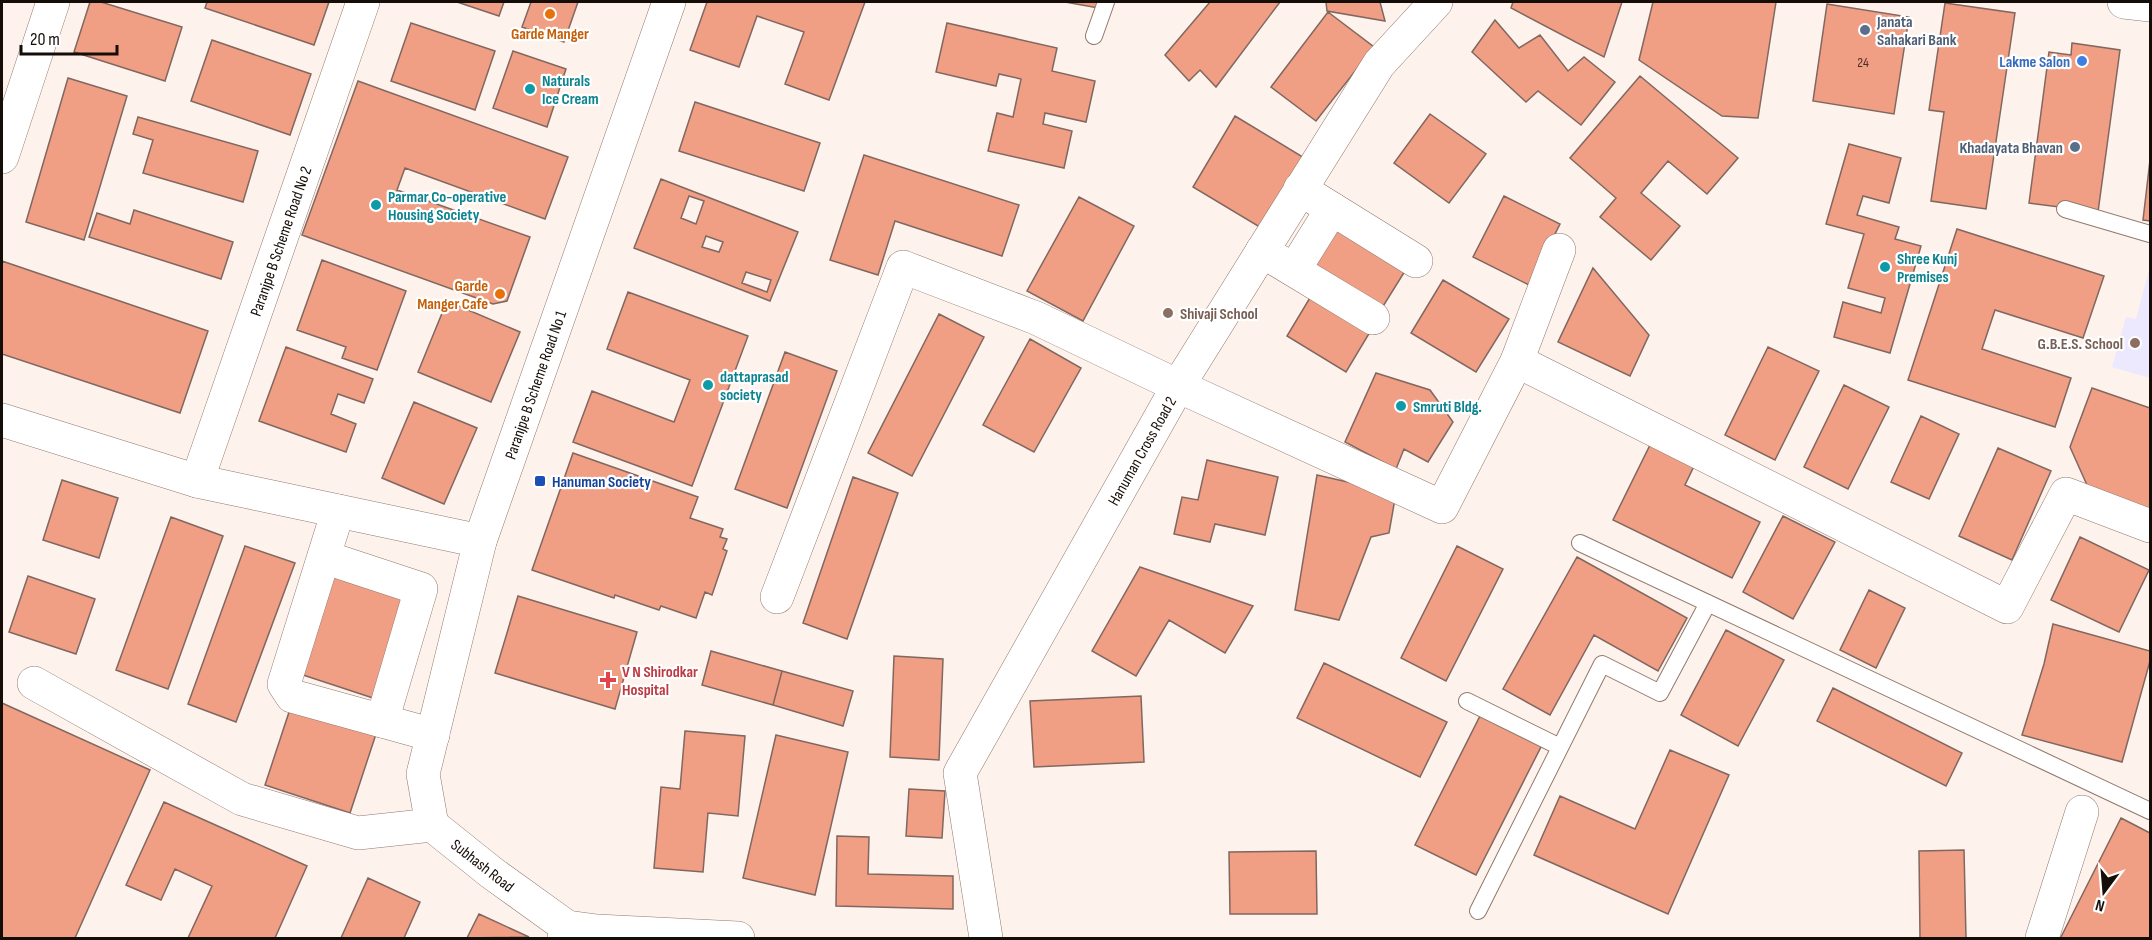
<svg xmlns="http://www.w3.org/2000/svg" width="2152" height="940" viewBox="0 0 2152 940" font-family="'Sofia Sans Condensed',sans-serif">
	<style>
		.education { fill: #ece8fe }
		.building { fill: #f09e84; stroke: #81675f; stroke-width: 1.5; fill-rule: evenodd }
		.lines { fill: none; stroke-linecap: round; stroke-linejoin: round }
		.service-casing { stroke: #92796d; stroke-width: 18 }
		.minor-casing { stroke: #92796d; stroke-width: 34 }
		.tertiary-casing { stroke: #92796d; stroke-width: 34 }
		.service { stroke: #fff; stroke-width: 16 }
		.minor { stroke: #fff; stroke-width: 33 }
		.tertiary { stroke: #fff; stroke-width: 33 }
		.food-dot { fill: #e8710a; stroke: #fff; stroke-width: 2 }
		.service-dot { fill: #5c6f8a; stroke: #fff; stroke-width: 2 }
		.shop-dot { fill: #3f7fe0; stroke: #fff; stroke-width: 2 }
		.culture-dot { fill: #0f9aa8; stroke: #fff; stroke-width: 2 }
		.education-dot { fill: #8d6e63; stroke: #fff; stroke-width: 2 }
		.transit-dot { fill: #1a4fb4; stroke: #fff; stroke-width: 2 }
		.health-dot { fill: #e0444e; stroke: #fff; stroke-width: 2 }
		.labels { text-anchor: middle; stroke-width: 4.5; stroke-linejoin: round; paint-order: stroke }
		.number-label { font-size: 14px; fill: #4c3127 }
		.service-label { font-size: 16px; font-weight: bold; fill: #4e5e75; stroke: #fff; text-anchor: start }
		.food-label { font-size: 16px; font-weight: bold; fill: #c56008; stroke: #fff }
		.shop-label { font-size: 16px; font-weight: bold; fill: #366cbe; stroke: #fff; text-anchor: end }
		.culture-label { font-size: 16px; font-weight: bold; fill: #0d838f; stroke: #fff; text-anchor: start }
		.street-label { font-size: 16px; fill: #150d08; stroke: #fff }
		.education-label { font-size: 16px; font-weight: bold; fill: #785e54; stroke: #fff; text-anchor: start }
		.transit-label { font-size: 16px; font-weight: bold; fill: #164399; stroke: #fff; text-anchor: start }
		.health-label { font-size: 16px; font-weight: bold; fill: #be3a42; stroke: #fff; text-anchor: start }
	</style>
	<rect width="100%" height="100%" fill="#fef2ed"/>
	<path class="education" d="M2150 266V378L2112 367 2126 317 2136 319Z"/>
	<path class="building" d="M90 2H101L182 27 165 81 74 52Z
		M207 2H329L314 45 205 8Z
		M457 2H504L499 16Z
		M531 2H578L564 42 522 27Z
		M707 2H865L829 100 785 84 804 32 757 16 739 67 690 50Z
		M1065 2H1099L1098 8Z
		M1210 2H1280L1216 87 1200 70 1189 81 1165 55Z
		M1326 2H1380L1385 21 1327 11Z
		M1513 2H1622L1604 57 1511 8Z
		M1653 2H1776L1758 118 1722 116 1639 60Z
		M1945 3 2015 13 1986 209 1931 201 1944 112 1929 110Z
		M1827 4 1909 17 1894 114 1813 101Z
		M1328 12 1374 47 1316 121 1271 87Z
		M1495 20 1519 48 1540 35 1568 71 1584 57 1615 82 1581 125 1538 91 1526 102 1472 52Z
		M411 23 495 51 475 110 391 81Z
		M947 23 1057 48 1052 71 1095 81 1086 122 1045 113 1043 124 1072 131 1064 168 988 151 997 113 1013 117 1021 79 999 74 996 86 936 72Z
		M212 40 311 74 290 135 191 101Z
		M2072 43 2120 50 2098 212 2029 203 2049 52 2071 55Z
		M513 51 566 69 547 127 493 108Z
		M1640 76 1738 158 1707 194 1668 161 1641 193 1680 226 1651 260 1600 217 1616 198 1570 158Z
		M68 78 127 96 84 240 26 222Z
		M358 81 568 157 545 219 405 168 397 190 530 237 507 301 493 304 302 235Z
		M695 102 820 143 804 191 679 151Z
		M1430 114 1486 154 1449 203 1394 163Z
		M1235 116 1306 159 1263 229 1193 187Z
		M138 117 258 151 243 202 143 173 153 140 133 134Z
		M1849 144 1901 158 1889 203 1863 196 1857 215 1899 227 1895 239 1921 246 1890 353 1834 337 1843 302 1881 313 1885 298 1848 288 1864 234 1826 224Z
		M864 155 1019 205 1002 256 895 221 878 275 830 260Z
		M2150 160V221L2143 220Z
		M661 179 798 232 770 301 634 248ZM689 196 704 201 696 224 681 218ZM706 236 723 242 719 252 702 247ZM746 272 771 280 767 292 742 283Z
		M1504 196 1560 224 1529 285 1473 257Z
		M1079 197 1134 226 1083 321 1027 291Z
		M134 210 233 242 221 279 89 237 97 213 130 224Z
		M1338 220 1410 263 1377 316 1306 273Z
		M1957 229 2104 276 2083 338 1995 310 1982 349 2071 378 2055 427 1908 380Z
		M322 260 406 291 377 370 342 358 346 347 297 330Z
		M2 261 208 331 180 413 2 354Z
		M1593 268 1649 335 1630 376 1558 342Z
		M1443 280 1509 319 1476 372 1411 333Z
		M628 292 748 336 692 486 573 442 592 391 674 422 690 380 607 349Z
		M1311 296 1370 332 1346 372 1287 336Z
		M447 301 520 332 491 402 418 372Z
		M939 314 984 337 912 476 868 453Z
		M1030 339 1081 368 1034 452 983 425Z
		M286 347 373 379 364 403 338 394 331 414 356 424 346 452 259 421Z
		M1768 347 1819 371 1775 460 1725 435Z
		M785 352 837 371 787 508 735 489Z
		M1376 373 1430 390 1453 422 1428 462 1404 449 1396 469 1345 442Z
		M1844 385 1889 407 1848 489 1804 467Z
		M2092 388 2150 408V513L2091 494 2070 447Z
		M414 402 477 428 444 504 382 478Z
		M1921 416 1959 434 1929 499 1891 482Z
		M1651 443 1695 464 1685 485 1760 522 1732 578 1613 520Z
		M1998 448 2051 471 2012 560 1959 536Z
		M573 453 698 497 690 518 723 529 720 537 727 539 723 549 727 551 712 595 705 592 696 618 661 606 659 610 615 595 614 598 532 570Z
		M1207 460 1278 477 1265 535 1215 524 1210 542 1174 534 1182 497 1198 500Z
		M1317 475 1396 493 1389 533 1371 537 1339 620 1295 610Z
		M853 477 898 493 847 639 803 623Z
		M62 480 118 498 99 558 43 540Z
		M1783 516 1835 542 1793 619 1743 592Z
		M171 517 223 536 168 689 116 670Z
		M2080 537 2149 570 2119 632 2051 600Z
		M245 546 295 563 236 722 188 704Z
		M1457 546 1503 569 1446 681 1401 658Z
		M1577 557 1687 618 1658 671 1594 635 1550 715 1503 689Z
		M333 564 409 590 373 698 297 673Z
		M1140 567 1253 606 1225 653 1169 620 1136 676 1092 651Z
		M28 576 95 599 76 654 9 632Z
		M1869 590 1905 608 1876 668 1840 650Z
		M518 596 637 632 615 709 495 673Z
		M2053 624 2150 651V661L2122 762 2022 735 2044 664Z
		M1726 630 1784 660 1738 746 1681 715Z
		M711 651 782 671 773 705 702 685Z
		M894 656 943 659 939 760 890 757Z
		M1324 663 1447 722 1420 777 1297 718Z
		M782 671 853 691 843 726 773 705Z
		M1833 688 1962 753 1946 786 1817 721Z
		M1141 696 1144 762 1034 767 1030 701Z
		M293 700 378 728 350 813 265 785Z
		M2 703 150 770 75 938H2Z
		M1483 710 1544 741 1476 875 1415 845Z
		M685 731 745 736 738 816 708 813 703 872 654 868 661 787 680 789Z
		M776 735 848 752 815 895 743 878Z
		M1670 750 1729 775 1668 914 1534 855 1560 796 1635 829Z
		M909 789 945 791 942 838 906 836Z
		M164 802 307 866 275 938H188L212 886 175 869 161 900 126 885Z
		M2121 818 2150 833V938H2064L2061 937Z
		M837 836 869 837 868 874 953 876V909L836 906Z
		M1964 850 1966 938H1920L1919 851Z
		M1316 851 1317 914H1230L1229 852Z
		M368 878 420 902 404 938H341Z
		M479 914 529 937 467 938Z"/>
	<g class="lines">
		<defs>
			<path id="service" d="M1094 36 1106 2
				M2065 209 2150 234
				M1580 543 2150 811
				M1467 701 1560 747
				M1478 911 1602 664 1660 693 1708 603"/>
			<g id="minor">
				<path d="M2 157 53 2"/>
				<path d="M1300 189 1416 261"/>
				<path d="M1262 251 1373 318"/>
				<path d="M1294 270 1332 209"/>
				<path d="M1517 361 1559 250"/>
				<path d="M2 420 197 481 480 541"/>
				<path id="s1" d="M197 481 363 2"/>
				<path d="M338 511 284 684 292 696 433 735"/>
				<path d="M324 557 421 589 382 721"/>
				<path d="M777 597 903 267 1036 318 1178 386 1442 507 1517 361 2007 607 2066 494 2150 526"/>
				<path d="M34 683 242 799 358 833 432 825"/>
				<path d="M567 927 597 931 738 938"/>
				<path id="s2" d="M986 938 960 773 1178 386 1379 64 1436 2"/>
				<path d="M2042 938 2082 812"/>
			</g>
			<g id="tertiary">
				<path d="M2124 2 2150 5"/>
				<path id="s3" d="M564 938 567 927 492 873 432 825 423 774 480 541 669 2"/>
			</g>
		</defs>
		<use href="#service" class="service-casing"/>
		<use href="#minor" class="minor-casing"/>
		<use href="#tertiary" class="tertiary-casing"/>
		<use href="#service" class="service"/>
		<use href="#minor" class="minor"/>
		<use href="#tertiary" class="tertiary"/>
	</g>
	<g class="food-dot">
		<circle cx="550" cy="14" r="6"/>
		<circle cx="500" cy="294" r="6"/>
	</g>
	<g class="service-dot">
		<circle cx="1865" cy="30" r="6"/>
		<circle cx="2075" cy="147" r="6"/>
	</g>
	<circle class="shop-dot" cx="2082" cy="61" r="6"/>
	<g class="culture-dot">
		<circle cx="530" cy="89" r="6"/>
		<circle cx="376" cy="205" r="6"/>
		<circle cx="1885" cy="267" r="6"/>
		<circle cx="708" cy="385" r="6"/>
		<circle cx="1401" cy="406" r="6"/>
	</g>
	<g class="education-dot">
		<circle cx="1168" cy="313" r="6"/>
		<circle cx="2135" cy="343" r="6"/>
	</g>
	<rect class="transit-dot" x="534" y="475" width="12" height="12" rx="3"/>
	<path class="health-dot" d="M605 671h6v6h6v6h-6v6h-6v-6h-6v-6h6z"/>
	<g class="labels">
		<g class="number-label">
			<text x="1863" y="67">24</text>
		</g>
		<g class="service-label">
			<text x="1877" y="27">Janata<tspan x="1877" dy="18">Sahakari Bank</tspan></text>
			<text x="2063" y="153" text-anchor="end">Khadayata Bhavan</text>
		</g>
		<g class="food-label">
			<text x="550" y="39">Garde Manger</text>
			<text x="488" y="291" text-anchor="end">Garde<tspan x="488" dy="18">Manger Cafe</tspan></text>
		</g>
		<g class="shop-label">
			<text x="2070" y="67">Lakme Salon</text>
		</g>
		<g class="culture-label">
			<text x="542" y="86">Naturals<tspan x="542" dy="18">Ice Cream</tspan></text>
			<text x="388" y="202">Parmar Co-operative<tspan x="388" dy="18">Housing Society</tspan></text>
			<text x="1897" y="264">Shree Kunj<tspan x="1897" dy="18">Premises</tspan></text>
			<text x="720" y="382">dattaprasad<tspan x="720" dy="18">society</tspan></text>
			<text x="1413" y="412">Smruti Bldg.</text>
		</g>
		<g class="street-label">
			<text dy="6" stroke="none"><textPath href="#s1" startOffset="254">Paranjpe B Scheme Road No 2</textPath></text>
			<text dy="6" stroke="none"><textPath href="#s3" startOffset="638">Paranjpe B Scheme Road No 1</textPath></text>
			<text dy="6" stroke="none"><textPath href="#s2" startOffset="537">Hanuman Cross Road 2</textPath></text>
			<text transform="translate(483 865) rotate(38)" y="6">Subhash Road</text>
		</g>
		<g class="education-label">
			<text x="1180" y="319">Shivaji School</text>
			<text x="2123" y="349" text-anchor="end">G.B.E.S. School</text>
		</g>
		<g class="transit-label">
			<text x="552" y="487">Hanuman Society</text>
		</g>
		<g class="health-label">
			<text x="622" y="677">V N Shirodkar<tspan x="622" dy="18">Hospital</tspan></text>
		</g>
	</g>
	<rect width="2152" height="940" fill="none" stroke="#150d08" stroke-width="6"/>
	<g transform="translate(2104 892) rotate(196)" stroke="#ffffff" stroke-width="4.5" paint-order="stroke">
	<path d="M0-4.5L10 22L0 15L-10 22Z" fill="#150d08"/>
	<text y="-9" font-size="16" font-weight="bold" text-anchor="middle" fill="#150d08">N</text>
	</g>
	<path d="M21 45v9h96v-9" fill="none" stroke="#150d08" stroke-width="3"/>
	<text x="30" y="45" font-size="18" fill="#150d08" stroke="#ffffff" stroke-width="4.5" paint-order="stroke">20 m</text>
</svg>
